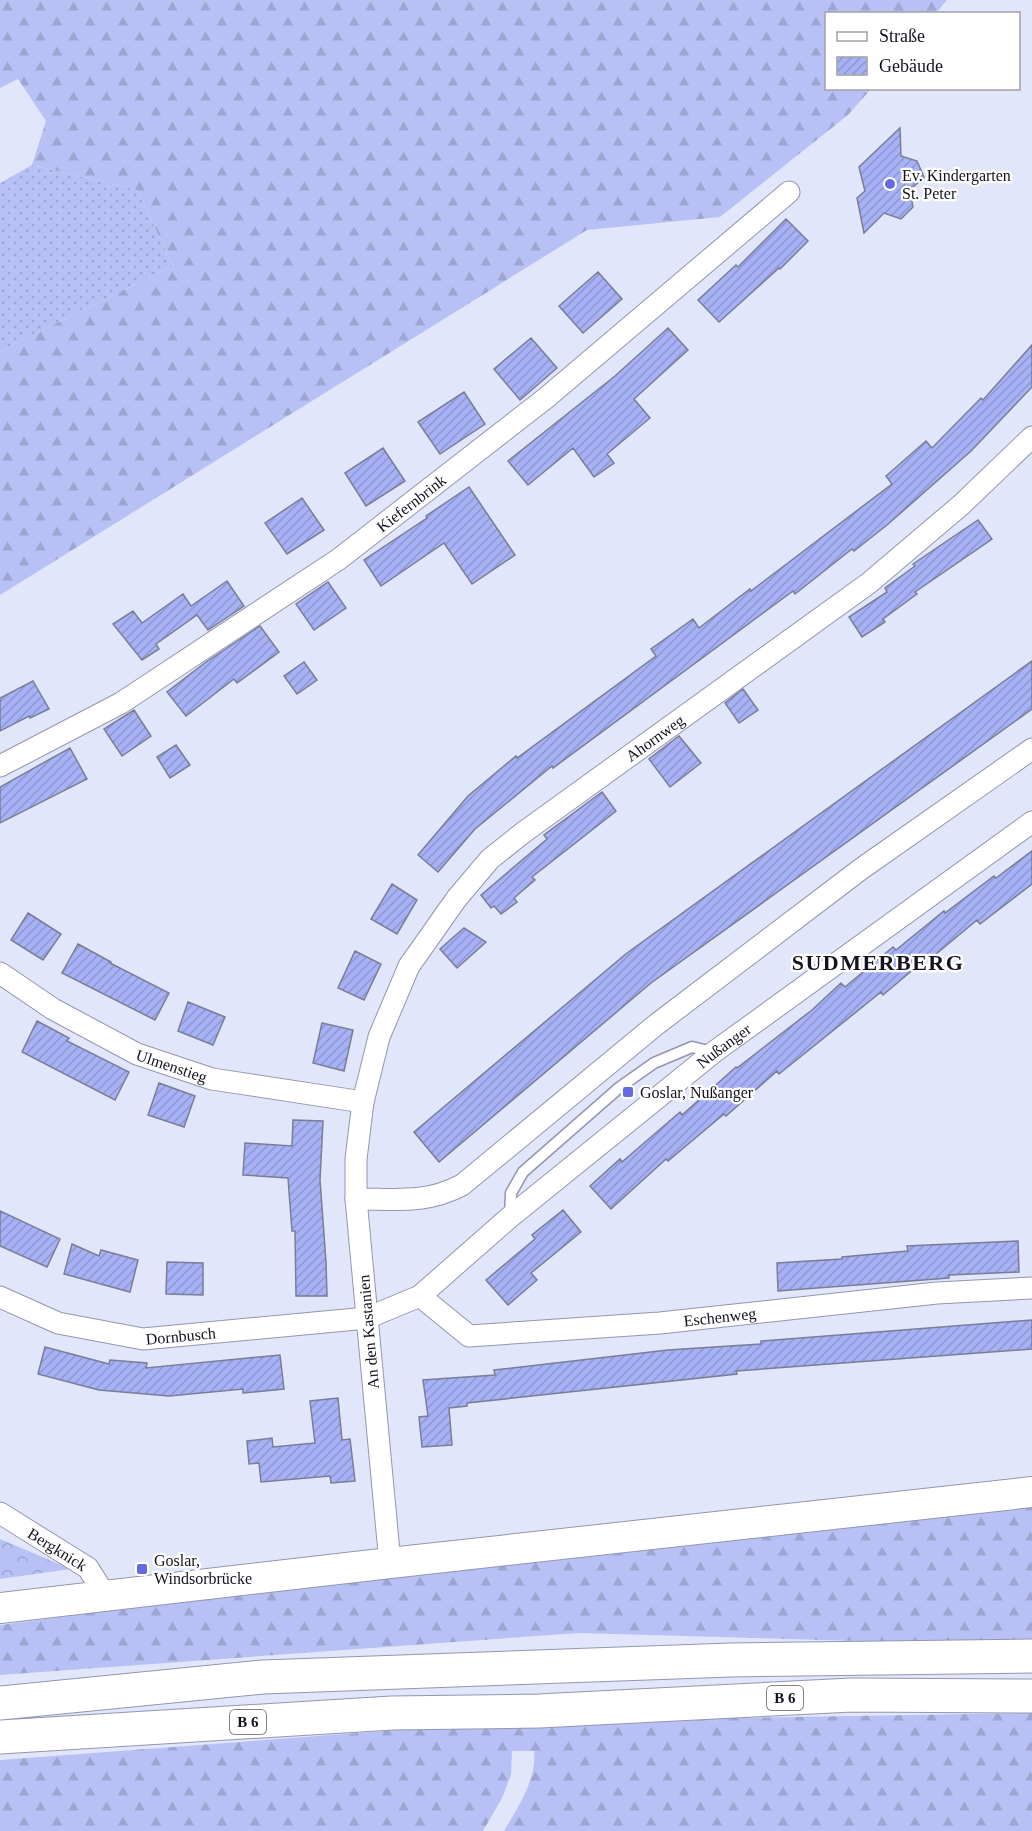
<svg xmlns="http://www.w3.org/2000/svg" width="1032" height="1831" viewBox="0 0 1032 1831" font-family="Georgia,serif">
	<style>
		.grass { fill: url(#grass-dots) }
		.forest { fill: url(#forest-firs) }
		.park { fill: url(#park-crowns) }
		.building { fill: url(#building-hatch); stroke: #797d95; stroke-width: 1.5 }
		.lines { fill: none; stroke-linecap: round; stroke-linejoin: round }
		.lane-casing { stroke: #9296af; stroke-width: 13 }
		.street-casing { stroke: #9296af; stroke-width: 23 }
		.secondary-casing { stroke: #9296af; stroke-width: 32 }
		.highway-casing { stroke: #9296af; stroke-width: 35 }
		.lane { stroke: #fff; stroke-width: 10 }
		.street { stroke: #fff; stroke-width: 21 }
		.secondary { stroke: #fff; stroke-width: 30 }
		.highway { stroke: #fff; stroke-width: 33 }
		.poi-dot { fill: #656ae3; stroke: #fff; stroke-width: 2 }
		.labels { text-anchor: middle; stroke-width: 4.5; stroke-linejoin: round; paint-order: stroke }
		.shield { fill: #fff; stroke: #595a60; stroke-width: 1.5 }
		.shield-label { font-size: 15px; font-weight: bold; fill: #12131c }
		.poi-label { font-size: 16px; fill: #12131c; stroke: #fff; text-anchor: start }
		.street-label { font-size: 16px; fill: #12131c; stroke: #fff }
		.district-label { font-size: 22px; font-weight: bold; letter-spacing: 1.5px; fill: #12131c; stroke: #fff }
	</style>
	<defs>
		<pattern id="grass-dots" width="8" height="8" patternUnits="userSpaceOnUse" patternTransform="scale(1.5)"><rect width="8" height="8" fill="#b8c1f5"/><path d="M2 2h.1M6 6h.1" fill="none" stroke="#9da5d1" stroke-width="1.8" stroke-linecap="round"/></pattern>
		<pattern id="forest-firs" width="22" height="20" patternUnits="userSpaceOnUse" patternTransform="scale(1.5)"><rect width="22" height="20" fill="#b8c1f5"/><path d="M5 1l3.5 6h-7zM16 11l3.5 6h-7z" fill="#9da5d1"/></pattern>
		<pattern id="park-crowns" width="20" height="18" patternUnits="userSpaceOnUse" patternTransform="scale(1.5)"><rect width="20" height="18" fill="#b8c1f5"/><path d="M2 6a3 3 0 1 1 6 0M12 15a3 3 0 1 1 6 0" fill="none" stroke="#9da5d1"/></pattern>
		<pattern id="building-hatch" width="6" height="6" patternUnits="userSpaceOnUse" patternTransform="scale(1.5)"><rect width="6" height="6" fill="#a7b1f5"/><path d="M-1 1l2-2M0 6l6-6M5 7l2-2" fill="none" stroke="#8f97d1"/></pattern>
	</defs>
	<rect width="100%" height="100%" fill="#e2e6fb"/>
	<path class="grass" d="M32 165 137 190 173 266 0 351V183Z"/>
	<path class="forest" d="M0 0H947L936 13 826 14V88L871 89 848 115 720 217 587 230 0 595V351L173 266 137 190 32 165 46 121 18 79 0 88Z
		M1032 1507V1646L578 1633 0 1675V1625L413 1570Z
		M1032 1713V1831H504C518 1807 537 1779 534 1751H512L511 1775 502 1798 483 1831H0V1760L504 1722Z"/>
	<path class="park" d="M0 1539 71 1569 0 1579Z"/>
	<path class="building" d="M900 128 901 156 917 161 924 177 910 190 913 207 901 219 884 213 864 233 857 198 865 191 859 167Z
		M786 219 808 241 780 269 779 268 719 322 698 300 736 265 738 267Z
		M598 272 622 299 583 333 559 306Z
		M668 328 688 350 634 399 650 418 607 454 614 463 594 477 573 448 528 485 508 461 615 376Z
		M531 338 557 368 520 400 494 369Z
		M1032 345V387L971 451 887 525 854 551 852 549 795 594 793 591 553 768 552 766 475 829 438 872 418 855 468 796 516 756 517 758 656 656 651 649 693 619 699 628 750 589 751 591 892 484 886 476 926 441 932 448 981 398 983 400Z
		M464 392 485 424 440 454 418 422Z
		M383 448 405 481 366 506 345 473Z
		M469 487 515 555 472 584 444 543 381 586 364 560 427 518 426 516Z
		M302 498 324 530 287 554 265 523Z
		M978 520 992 539 915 592 917 594 883 619 885 622 862 637 849 617 887 592 885 588 915 566 913 564Z
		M227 581 244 606 208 630 197 615 156 644 159 649 142 660 113 624 133 611 142 623 183 594 191 606Z
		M328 582 346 608 314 630 296 604Z
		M260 626 279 652 237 683 234 679 186 716 167 692 206 662Z
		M1032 661V709L651 983 439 1162 414 1132 627 953Z
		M304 662 317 680 297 694 284 676Z
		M33 681 49 709 30 718 29 716 0 731V698Z
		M743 689 758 710 739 723 725 703Z
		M134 710 151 736 122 756 104 729Z
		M679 736 701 763 670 787 649 759Z
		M176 745 190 765 170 778 157 757Z
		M70 748 87 779 0 823V787Z
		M602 792 616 811 532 877 535 880 514 898 517 902 501 914 494 906 491 908 481 895 547 839 544 835Z
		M1032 851V884L980 924 977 920 930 959 928 957 883 995 881 992 779 1074 777 1071 726 1116 724 1114 668 1161 666 1159 611 1209 590 1186 620 1159 622 1162 680 1112 682 1115 736 1067 737 1068 812 1010 841 983 845 987 893 947 896 950 944 911 945 913 994 876 996 878Z
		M392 884 417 900 397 934 371 919Z
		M28 913 61 934 43 960 11 940Z
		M464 928 486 942 457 968 440 949Z
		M78 944 111 962 110 963 169 993 155 1020 62 973Z
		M355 951 381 964 364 1000 338 988Z
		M188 1002 225 1017 213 1045 178 1031Z
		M37 1021 69 1038 67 1041 129 1072 115 1100 22 1052Z
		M322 1023 353 1030 344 1071 313 1063Z
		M159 1083 195 1096 184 1127 148 1115Z
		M293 1120 323 1121 320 1180 326 1262 327 1296H296L295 1231H292L288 1178 243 1175 245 1143 292 1146Z
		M563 1210 581 1232 531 1273 537 1280 508 1305 486 1280 535 1239 532 1235Z
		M0 1211 60 1239 47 1267 0 1246Z
		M1018 1241 1019 1272 949 1275V1278L778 1291 777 1263 842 1259V1257L908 1251 907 1246Z
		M72 1244 99 1256 101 1250 138 1260 130 1292 64 1274Z
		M167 1262 203 1263V1295L166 1294Z
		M1032 1320V1349L736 1371 737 1374 467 1403V1406L449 1408 452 1445 422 1447 419 1417 428 1416 423 1380 495 1375 494 1370 668 1350 761 1344V1341Z
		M45 1347 109 1364 110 1360 147 1363 146 1368 280 1355 284 1389 243 1393V1389L169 1396 99 1390 38 1374Z
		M338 1398 342 1440 350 1439 355 1481 331 1483 330 1476 261 1482 259 1463 249 1464 247 1441 272 1438 273 1447 315 1443 310 1401Z"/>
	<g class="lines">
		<defs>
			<path id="lane" d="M510 1217 511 1193 523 1172 620 1087 654 1063 692 1047 713 1052"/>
			<g id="street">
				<path id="s1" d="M0 766 121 703 339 559 546 398 789 192"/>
				<path id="s2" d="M0 973 53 1009 137 1054 212 1079 363 1102"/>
				<path d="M356 1199C396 1199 426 1204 462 1185L657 1024 861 869 1032 749"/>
				<path id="s3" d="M420 1296 469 1336 660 1323 937 1293 1032 1288"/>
				<path id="s4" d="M0 1297 58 1323 143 1339 367 1318 420 1296 510 1217 714 1052 1032 822"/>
				<path id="s5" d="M0 1513 88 1568 105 1595"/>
				<path id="s6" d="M390 1563 356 1199V1159L363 1102 379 1037 409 966 457 898 490 859 524 832 869 583 961 505 1032 437"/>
			</g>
			<path id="secondary" d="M0 1608 390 1563 1032 1492"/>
			<path id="highway" d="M0 1703 263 1677 731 1660 1032 1656
				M0 1737 392 1713 539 1711 852 1695 1032 1696"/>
		</defs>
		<use href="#lane" class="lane-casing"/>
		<use href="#street" class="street-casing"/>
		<use href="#secondary" class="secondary-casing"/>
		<use href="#highway" class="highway-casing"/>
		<use href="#lane" class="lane"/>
		<use href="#street" class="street"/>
		<use href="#secondary" class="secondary"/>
		<use href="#highway" class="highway"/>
	</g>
	<g class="poi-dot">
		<circle cx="890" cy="184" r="6"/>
		<rect x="622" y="1086" width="12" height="12" rx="3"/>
		<rect x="136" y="1563" width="12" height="12" rx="3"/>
	</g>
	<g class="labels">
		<g class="shield">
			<rect x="767" y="1686" width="36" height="24" rx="4.5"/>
			<rect x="230" y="1710" width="36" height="24" rx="4.5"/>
		</g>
		<g class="shield-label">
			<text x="785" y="1703">B 6</text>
			<text x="248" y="1727">B 6</text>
		</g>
		<g class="poi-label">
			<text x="902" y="181">Ev. Kindergarten<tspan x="902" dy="18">St. Peter</tspan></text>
			<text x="640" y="1098">Goslar, Nußanger</text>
			<text x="154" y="1566">Goslar,<tspan x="154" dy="18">Windsorbrücke</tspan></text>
		</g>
		<g class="street-label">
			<text dy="6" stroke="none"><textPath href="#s1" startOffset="489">Kiefernbrink</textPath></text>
			<text dy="6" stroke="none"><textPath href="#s6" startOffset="946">Ahornweg</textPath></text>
			<text dy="6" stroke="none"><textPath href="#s4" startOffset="826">Nußanger</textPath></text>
			<text dy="6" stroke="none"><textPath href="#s2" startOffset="196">Ulmenstieg</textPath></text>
			<text dy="6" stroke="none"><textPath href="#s3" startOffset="315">Eschenweg</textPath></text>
			<text transform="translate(368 1332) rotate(-95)" y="6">An den Kastanien</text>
			<text dy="6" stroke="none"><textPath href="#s4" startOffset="188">Dornbusch</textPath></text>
			<text dy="6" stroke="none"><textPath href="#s5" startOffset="68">Bergknick</textPath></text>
		</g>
		<g class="district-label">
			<text x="878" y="970">SUDMERBERG</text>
		</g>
	</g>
	<rect x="825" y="12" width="195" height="78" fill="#ffffff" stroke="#a0a1a4" stroke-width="1.5"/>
	<rect x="837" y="32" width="30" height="9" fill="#ffffff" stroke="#a0a1a4" stroke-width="1.5"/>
	<text x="879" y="42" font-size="18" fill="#12131c">Straße</text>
	<rect x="837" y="57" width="30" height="18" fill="url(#building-hatch)" stroke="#a0a1a4" stroke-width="1.5"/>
	<text x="879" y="72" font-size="18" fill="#12131c">Gebäude</text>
</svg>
